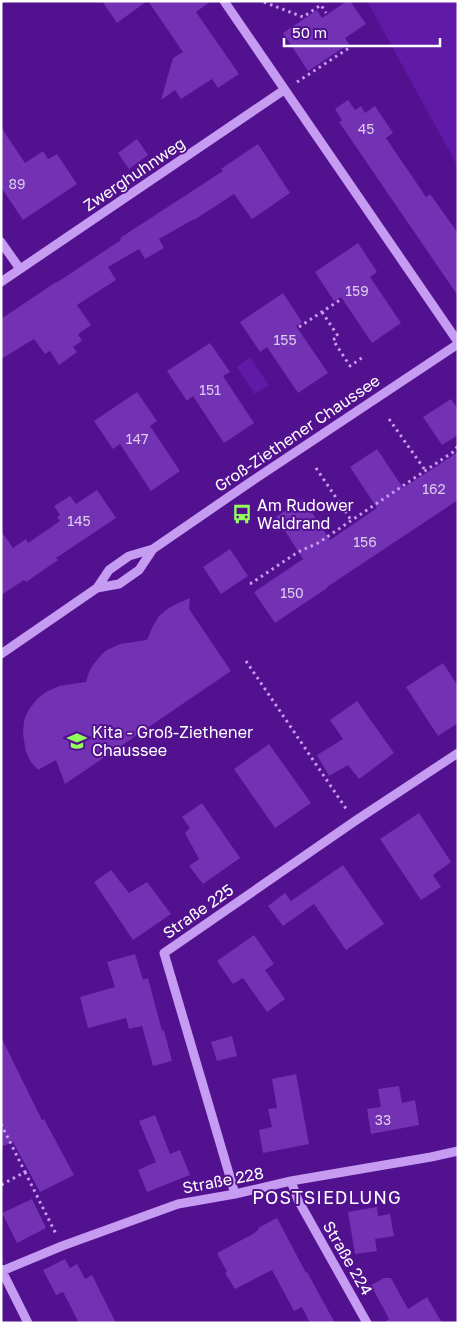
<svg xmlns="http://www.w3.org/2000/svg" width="459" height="1324" viewBox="0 0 459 1324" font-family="'Golos Text',sans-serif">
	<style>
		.green { fill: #6119a8 }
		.building { fill: #7331b4 }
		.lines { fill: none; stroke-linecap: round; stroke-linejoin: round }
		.path { stroke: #c69bf2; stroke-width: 3; stroke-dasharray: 2.5 4; stroke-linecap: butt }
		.minor { stroke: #c69bf2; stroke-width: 9 }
		.labels { text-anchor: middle; stroke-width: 4; stroke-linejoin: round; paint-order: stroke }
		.number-label { font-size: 14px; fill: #dcccec }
		.street-label { font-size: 16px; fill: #fff; stroke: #52118e }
		.poi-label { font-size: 16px; fill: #fff; stroke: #52118e; text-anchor: start }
		.neighbourhood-label { font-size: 18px; letter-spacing: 1px; fill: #fff; stroke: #52118e }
	</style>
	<rect width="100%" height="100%" fill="#52118e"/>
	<path class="green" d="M367 1H458V167Z
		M250 357 269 385 255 394 237 367Z"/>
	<path class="building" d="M102 1H147L117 23Z
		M148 1H211L196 12 239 74 218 88 212 79 181 99 175 90 161 100 173 58 183 52Z
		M347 1H350L366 24 345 38 349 44 308 71 283 33 317 10 322 18Z
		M348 100 355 110 361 106 365 113 375 106 393 133 386 138 426 197 430 194 458 233V296L339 122 342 120 335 109Z
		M1 127 25 163 43 151 48 159 57 154 77 184 23 220 1 187Z
		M137 139 148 155 129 169 118 153Z
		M258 144 290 193 252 219 234 194 194 220V219L159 239 164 248 145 259 139 249 108 267 116 280 77 305 91 325 78 334 82 341 73 347 77 352 59 365 50 351 45 354 34 339 1 359V319L56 282V283L121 240 120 238 223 171 221 169Z
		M358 243 377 272 370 277 401 323 372 343 341 297 334 301 315 272Z
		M283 293 302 322 296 326 328 373 298 393 267 347 260 352 240 322Z
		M210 343 230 372 223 376 254 423 224 443 193 396 187 401 167 371Z
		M137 392 157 421 150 426 180 471 151 491 120 444 113 449 94 421Z
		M451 399 458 409V435L442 445 423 417Z
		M377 449 403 488 458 452V500L327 587V588L275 623 254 592 303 559 276 517 303 499 330 540 377 508 350 467Z
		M97 490 116 518 56 558 58 560 26 582 24 580 1 595V531L13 548 26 539 28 543 60 521 57 517 60 515 54 506 70 496 76 504Z
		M230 549 248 576 221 594 203 567Z
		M190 598 189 609 231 671 65 784 56 760 38 770 31 762 26 752 23 734 24 721 26 715 30 708 38 698 46 692 59 686 86 682 89 672 93 665 102 654 107 650 120 644 147 640 153 626 159 616 166 610 176 604Z
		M443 663 458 686V723L438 736 406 687Z
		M357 701 394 753 359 779 348 765 329 776 317 755 343 739 330 720Z
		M269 744 311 803 275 828 234 769Z
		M202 803 240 858 203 884 189 866 199 859 185 833 190 828 182 817Z
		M419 813 451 862 433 875 441 887 421 900 380 839Z
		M343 865 384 924 346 950 314 904 283 926 268 906 285 893 291 901Z
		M111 870 129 893 147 882 171 914 133 940 94 882Z
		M254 935 274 964 265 970 285 999 267 1012 243 978 233 984 217 961Z
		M135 954 143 980 148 978 162 1031 164 1030 172 1061 153 1066 142 1026 129 1029 126 1018 88 1028 80 997 115 987 107 962Z
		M232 1036 237 1056 217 1061 211 1042Z
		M1 1037 42 1120 44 1119 74 1175 40 1192 13 1142 1 1147Z
		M296 1074 309 1144 263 1153 259 1130 272 1127 268 1109 277 1108 272 1079Z
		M399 1086 402 1103 415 1100 419 1125 371 1134 367 1109 381 1107 378 1089Z
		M155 1115 170 1154 180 1150 190 1175 147 1192 138 1170 156 1162 139 1121Z
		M32 1199 46 1228 17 1243 2 1213Z
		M377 1207 378 1216 390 1214 394 1236 375 1239 377 1251 355 1254 348 1212Z
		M277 1218 306 1273 307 1272 335 1323H310L302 1307 294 1311 272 1270 235 1289 225 1273 227 1272 217 1253 253 1234 259 1229 258 1228Z
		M65 1259 70 1268 77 1264 85 1279 92 1275 116 1323H79L63 1292 56 1295 43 1270Z
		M384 1278H391L408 1309 427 1297 442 1323H383L389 1319 371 1285Z"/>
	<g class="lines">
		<path class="path" d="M264 2 303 17 321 5 326 13
			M297 82 349 48
			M322 312 338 336 333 340 350 366 363 357
			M299 327 340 300
			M389 419 425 470
			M316 468 351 520
			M250 584 298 552 318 543 453 452 458 446
			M246 661 347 810
			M1 1124 25 1172 1 1185
			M25 1172 56 1234"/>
		<path class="minor" d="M224 1 458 342
			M1 242 20 269
			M1 282 284 90
			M97 588 119 584 139 570 153 549
			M1 654 97 588 109 570 129 556 153 549 249 483 458 344
			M291 1181 298 1200 367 1323
			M235 1194 164 953 355 821 458 753
			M1 1269 28 1323
			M2 1271 62 1246 178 1204 235 1194 291 1181 431 1157 458 1151"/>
	</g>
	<defs>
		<symbol id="bus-bare" viewBox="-9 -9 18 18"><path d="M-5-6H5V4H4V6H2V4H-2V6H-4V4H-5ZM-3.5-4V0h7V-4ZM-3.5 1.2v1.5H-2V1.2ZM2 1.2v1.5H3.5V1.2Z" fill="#92ff5b" stroke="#52118e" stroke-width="2.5" paint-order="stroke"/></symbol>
		<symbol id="school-bare" viewBox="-9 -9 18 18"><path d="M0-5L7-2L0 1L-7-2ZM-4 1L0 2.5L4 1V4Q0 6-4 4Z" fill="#92ff5b" stroke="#52118e" stroke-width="2.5" paint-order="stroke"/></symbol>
	</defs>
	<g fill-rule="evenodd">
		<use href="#bus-bare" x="228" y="500" width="28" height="28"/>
		<use href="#school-bare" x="63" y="727" width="28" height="28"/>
	</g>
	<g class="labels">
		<g class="number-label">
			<text x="366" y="134">45</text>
			<text x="17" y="189">89</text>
			<text x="357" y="296">159</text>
			<text x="285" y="345">155</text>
			<text x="210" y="395">151</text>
			<text x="137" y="444">147</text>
			<text x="434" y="494">162</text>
			<text x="79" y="526">145</text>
			<text x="365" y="547">156</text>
			<text x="292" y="598">150</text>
			<text x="383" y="1125">33</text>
		</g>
		<g class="street-label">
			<text transform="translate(134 174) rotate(-34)" y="6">Zwerghuhnweg</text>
			<text transform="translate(297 433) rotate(-34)" y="6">Groß-Ziethener Chaussee</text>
			<text transform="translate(198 911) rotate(-35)" y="6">Straße 225</text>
			<text transform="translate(223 1180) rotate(-11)" y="6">Straße 228</text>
			<text transform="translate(348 1258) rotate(60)" y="6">Straße 224</text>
		</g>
		<g class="poi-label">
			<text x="257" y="511">Am Rudower<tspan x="257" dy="18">Waldrand</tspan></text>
			<text x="92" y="738">Kita - Groß-Ziethener<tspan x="92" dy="18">Chaussee</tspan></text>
		</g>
		<g class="neighbourhood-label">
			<text x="327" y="1204">POSTSIEDLUNG</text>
		</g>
	</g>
	<rect width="459" height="1324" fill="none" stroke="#ffffff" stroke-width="5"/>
	<path d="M284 38v8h156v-8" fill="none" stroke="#ffffff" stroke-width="2.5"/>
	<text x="292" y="38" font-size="15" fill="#ffffff" stroke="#52118e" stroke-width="4" paint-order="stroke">50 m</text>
</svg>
